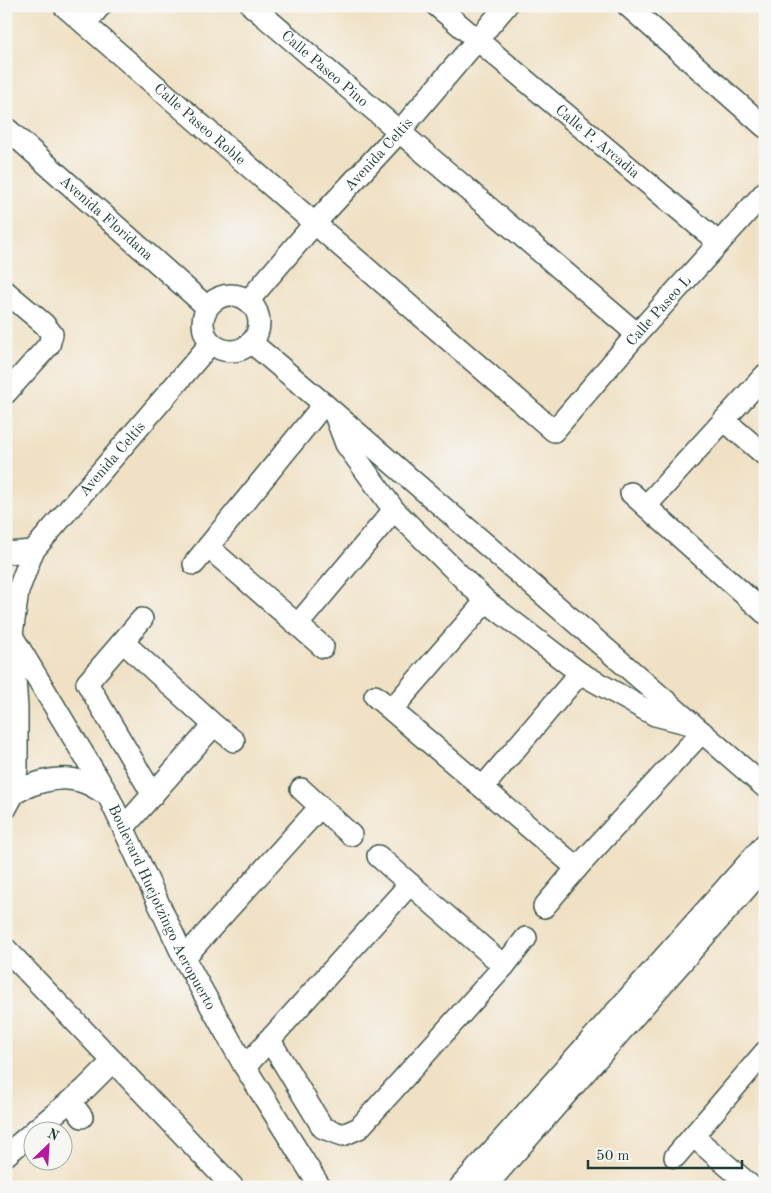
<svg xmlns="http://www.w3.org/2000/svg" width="771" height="1193" viewBox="0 0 771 1193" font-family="'Old Standard TT',serif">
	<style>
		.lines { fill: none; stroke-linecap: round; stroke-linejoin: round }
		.minor-casing { stroke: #3e564a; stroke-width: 24 }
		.minor { stroke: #fff; stroke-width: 21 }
		.labels { text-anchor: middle; stroke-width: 4; stroke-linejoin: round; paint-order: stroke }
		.street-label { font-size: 15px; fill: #1f3d34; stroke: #f6f6f2 }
	</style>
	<rect width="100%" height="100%" fill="#f6f6f2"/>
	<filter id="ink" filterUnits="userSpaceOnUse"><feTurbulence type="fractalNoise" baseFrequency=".02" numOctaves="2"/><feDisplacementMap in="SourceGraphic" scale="10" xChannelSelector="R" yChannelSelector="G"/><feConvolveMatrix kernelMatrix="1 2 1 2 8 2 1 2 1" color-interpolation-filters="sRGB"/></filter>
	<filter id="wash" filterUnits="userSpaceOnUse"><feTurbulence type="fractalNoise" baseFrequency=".0096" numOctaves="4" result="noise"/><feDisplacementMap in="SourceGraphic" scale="20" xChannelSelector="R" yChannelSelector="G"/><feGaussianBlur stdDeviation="1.12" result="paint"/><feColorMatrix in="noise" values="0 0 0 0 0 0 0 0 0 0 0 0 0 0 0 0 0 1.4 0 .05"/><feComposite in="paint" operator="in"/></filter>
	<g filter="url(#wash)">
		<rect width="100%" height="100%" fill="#f0e1c5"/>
	</g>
	<g filter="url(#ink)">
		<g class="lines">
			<defs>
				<g id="minor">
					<path id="s1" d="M64 6 554 431 637 334 765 192"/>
					<path id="s2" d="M252 6 637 334"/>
					<path id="s3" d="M437 6 719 243"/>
					<path d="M628 6 765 127"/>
					<path d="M85 24 100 6"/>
					<path id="s4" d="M6 128 207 307"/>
					<path d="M6 292 44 324 52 334 49 345 6 393"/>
					<circle cx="231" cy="323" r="28"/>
					<path id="s5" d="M249 300 315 223 399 132 506 6"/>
					<path d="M252 343 324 404 765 787"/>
					<path d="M335 415 346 444 394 510 486 601 580 673 655 715 690 724"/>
					<path d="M725 421 765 455"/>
					<path d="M631 493 765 613"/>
					<path d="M646 506 765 375"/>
					<path d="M208 547 323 647"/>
					<path d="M6 553 33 551"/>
					<path d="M194 564 324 404"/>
					<path d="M142 619 87 683 153 795"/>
					<path d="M298 624 394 510"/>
					<path id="s6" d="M6 626 108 795 184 958 245 1067 320 1187"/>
					<path d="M123 642 214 725 234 741"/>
					<path d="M375 696 577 868"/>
					<path d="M392 709 486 601"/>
					<path d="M483 787 580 673"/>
					<path d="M301 789 351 835"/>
					<path d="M6 799C25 784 60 773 83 782 92 785 100 791 108 795"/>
					<path id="s7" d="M6 808 14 793 17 768V708L12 635 18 591 33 551 211 343"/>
					<path d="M124 827 214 725"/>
					<path d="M378 856 504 966"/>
					<path d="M544 907 577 868 702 732"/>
					<path d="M6 949 233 1187"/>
					<path d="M184 958 320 807"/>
					<path d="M269 1039 323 1128 343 1135 359 1128 504 966 526 938"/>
					<path d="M245 1067 410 884"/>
					<path d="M70 1101 82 1117"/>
					<path d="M35 1130 85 1089 113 1061"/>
					<path d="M693 1136 752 1187"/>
					<path d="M6 1155 32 1133"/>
					<path d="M675 1157 765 1052"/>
					<path d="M460 1187 765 844"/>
					<path d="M485 1187 765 867"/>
				</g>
			</defs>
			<use href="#minor" class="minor-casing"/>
			<use href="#minor" class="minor"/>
		</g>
	</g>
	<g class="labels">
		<g class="street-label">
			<text dy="5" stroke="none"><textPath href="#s2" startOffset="96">Calle Paseo Pino</textPath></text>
			<text dy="5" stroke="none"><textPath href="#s1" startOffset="180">Calle Paseo Roble</textPath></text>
			<text dy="5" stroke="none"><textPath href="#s3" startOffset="210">Calle P. Arcadia</textPath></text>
			<text dy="5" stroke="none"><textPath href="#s5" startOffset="195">Avenida Celtis</textPath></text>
			<text dy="5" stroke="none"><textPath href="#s4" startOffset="135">Avenida Floridana</textPath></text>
			<text dy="5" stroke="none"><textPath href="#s1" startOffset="808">Calle Paseo L</textPath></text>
			<text dy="5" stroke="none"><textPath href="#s7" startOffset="384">Avenida Celtis</textPath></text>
			<text dy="5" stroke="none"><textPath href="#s6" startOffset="322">Boulevard Huejotzingo Aeropuerto</textPath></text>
		</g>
	</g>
	<rect width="771" height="1193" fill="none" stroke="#f6f6f2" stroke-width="25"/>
	<g transform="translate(48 1146) rotate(25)"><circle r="24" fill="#f6f6f2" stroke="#a0aca6"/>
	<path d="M0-4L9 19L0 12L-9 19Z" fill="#b5179e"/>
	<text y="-8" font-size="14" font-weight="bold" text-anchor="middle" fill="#1f3d34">N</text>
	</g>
	<path d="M588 1160v8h154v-8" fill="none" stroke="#1f3d34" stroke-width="2.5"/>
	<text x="596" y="1160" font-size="15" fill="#1f3d34" stroke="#f6f6f2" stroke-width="4" paint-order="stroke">50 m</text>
</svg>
